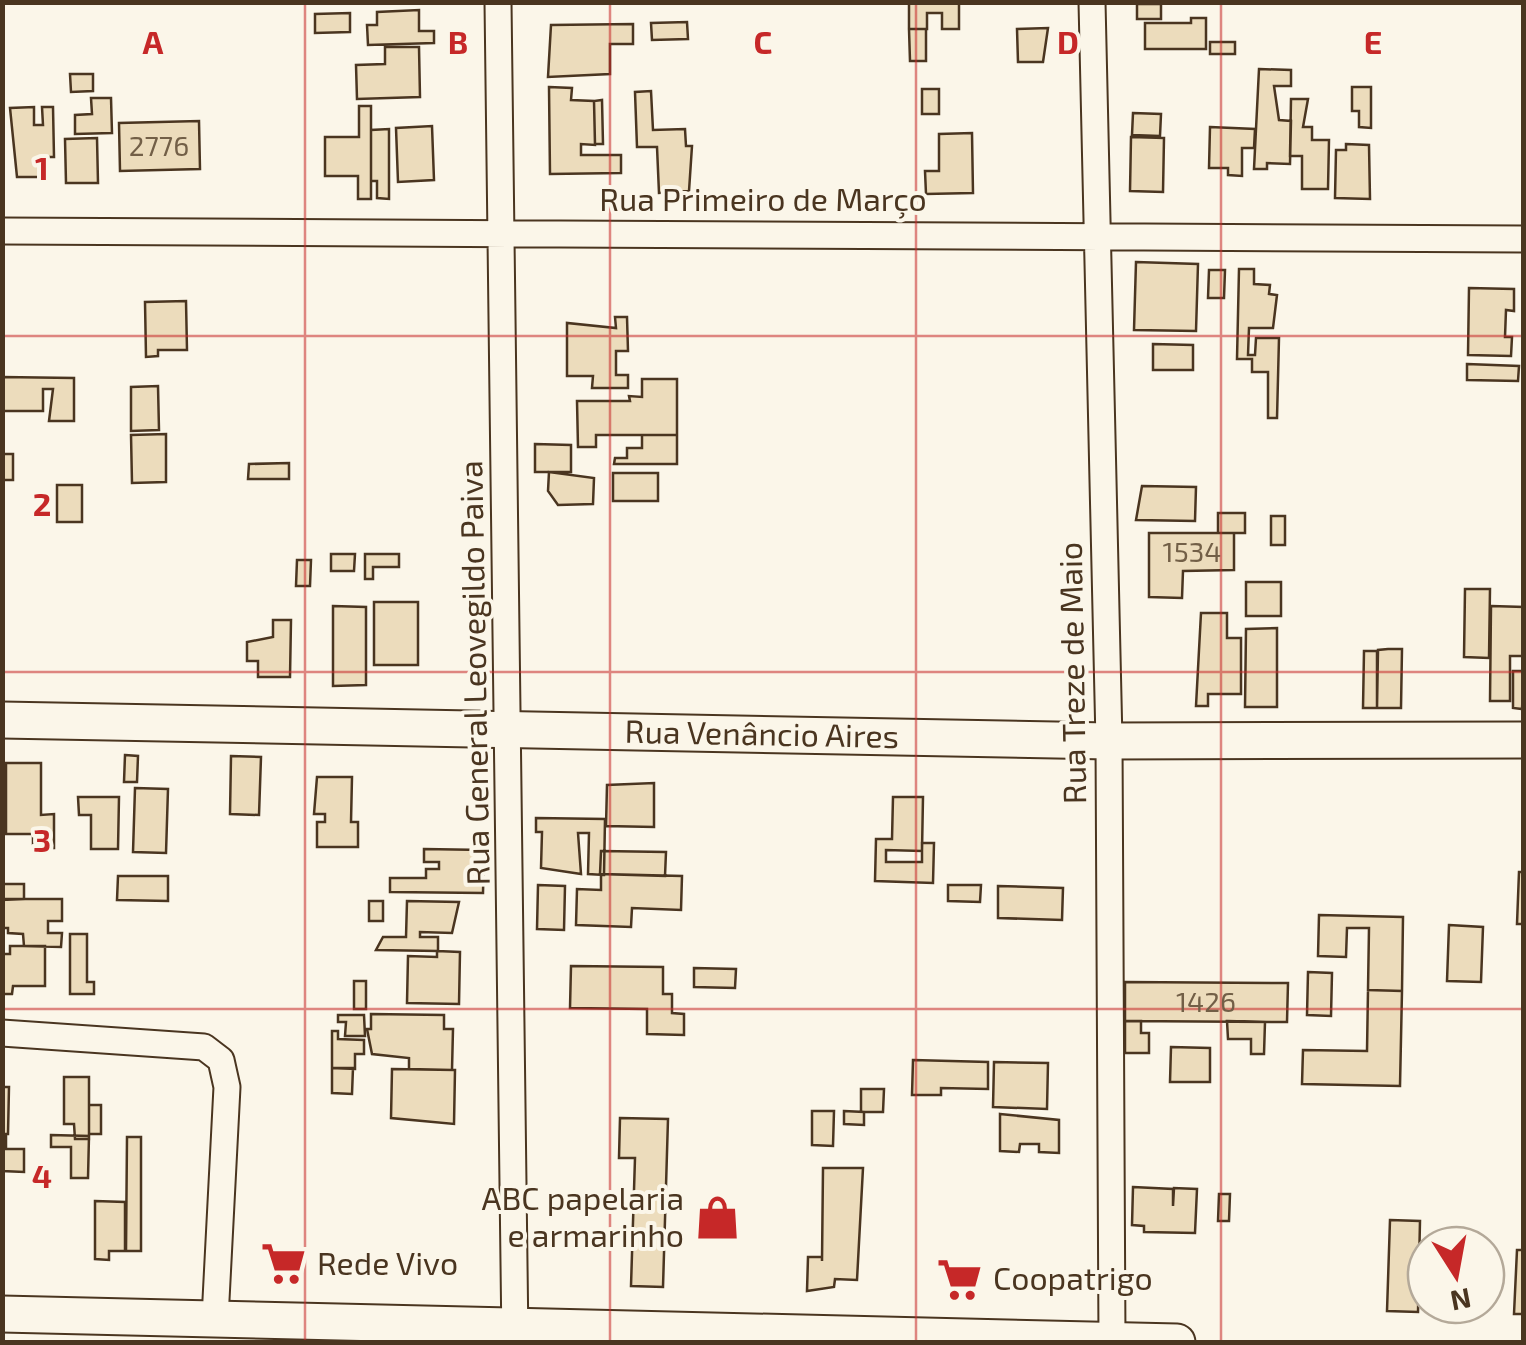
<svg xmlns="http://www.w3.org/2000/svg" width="1526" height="1345" viewBox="0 0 1526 1345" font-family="'Exo 2',sans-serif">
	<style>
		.building { fill: #ecdcbc; stroke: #4a3520; stroke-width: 2.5 }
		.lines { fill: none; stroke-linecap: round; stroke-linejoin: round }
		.street-casing { stroke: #4a3520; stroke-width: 29 }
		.secondary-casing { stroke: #4a3520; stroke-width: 39 }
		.street { stroke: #fbf6e9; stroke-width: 25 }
		.secondary { stroke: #fbf6e9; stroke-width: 35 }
		.grid { fill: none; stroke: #c62828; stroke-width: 2.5; stroke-opacity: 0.55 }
		.labels { text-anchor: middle; stroke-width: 8; stroke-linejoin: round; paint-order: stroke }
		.number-label { font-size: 28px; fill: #725f47 }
		.street-label { font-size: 32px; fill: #4a3520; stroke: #fbf6e9 }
		.poi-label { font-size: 32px; fill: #4a3520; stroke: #fbf6e9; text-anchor: start }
		.grid-label { font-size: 32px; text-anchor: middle; font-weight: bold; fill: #c62828; stroke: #fbf6e9; stroke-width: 8; stroke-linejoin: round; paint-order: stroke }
	</style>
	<rect width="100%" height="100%" fill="#fbf6e9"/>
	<path class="building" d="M909 2H959V29H942V13H927V29H909Z
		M1137 4H1161V19H1137Z
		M419 10V31H434V43L368 45 367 25H377V12Z
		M350 13V32L315 33V14Z
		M1191 18H1206V49H1145V23H1191Z
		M687 22 688 39 652 40 651 23Z
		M633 24V44H610V74L548 77 551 25Z
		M1048 28 1043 62H1018L1017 29Z
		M909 29H926V61H910Z
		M1210 42H1235V54H1210Z
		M385 47H419L420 97 357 99 356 65 385 64Z
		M1259 69 1291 70V86H1274L1279 120 1291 121 1290 164 1267 163V169H1254Z
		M70 74H93V91L71 92Z
		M549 87 572 88 571 100 594 101 595 145 581 144V155H621V173L550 174Z
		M1352 87H1371V128L1359 127V111H1352Z
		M922 89H939V114H922Z
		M651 91 653 130 685 129 686 146H692L689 191 659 193 657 147H637L635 92Z
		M91 98H111L112 133 75 134V115L92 114Z
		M1291 99H1308L1303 127H1312V140H1329L1328 189H1302V156H1290Z
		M602 100 603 144H595L594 101Z
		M359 106H371V199H358V176H325V137H359Z
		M34 107V125H43L42 107H53L54 157H44L45 177H17L10 108Z
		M1133 113 1161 114 1160 136 1132 135Z
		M199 121 200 169 120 171 119 123Z
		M432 126 434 180 398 182 396 128Z
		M1210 127 1255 129 1254 148H1242V176L1228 175V168H1209Z
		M389 129V199L377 198V181H371V130Z
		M972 133 973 193 926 194 925 171H939V134Z
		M1131 137 1164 138 1163 192 1130 191Z
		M97 138 98 183H66L65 139Z
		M1346 144 1369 145 1370 199 1335 198 1336 150H1346Z
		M1136 262 1198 264 1196 331 1134 330Z
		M1239 269H1254V284L1270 285 1269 294 1277 295 1273 328H1249L1248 355H1255L1256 338H1279L1277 418H1268V372H1252V359H1237Z
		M1209 270H1225L1224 298H1208Z
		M1469 288 1514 289V311L1506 310 1505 337H1512L1511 356 1468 355Z
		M186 301 187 350H158V356L146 357 145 302Z
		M615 317H627L628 351H616V375H628V388H592L593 376H567V323L616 328Z
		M1153 344 1193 345V370H1153Z
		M1467 364 1519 366 1518 381 1467 380Z
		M2 377 74 378V421H49L53 389H43V411H2Z
		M642 379H677V435H596V447H578L577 401H630L629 396 642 397Z
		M158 386 159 430 131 431V387Z
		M166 434V482L132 483 131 435Z
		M642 435H677V464H614L615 458H627V448H642Z
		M535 444 571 445V472H535Z
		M2 454H13V480H2Z
		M289 463V479H248L249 464Z
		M549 472 594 478 593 504 558 505 548 491Z
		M613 473H658V501H613Z
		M57 485H82V522H57Z
		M1142 486 1196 487 1195 521 1136 520Z
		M1218 513H1245V533H1218Z
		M1271 516H1285V545H1271Z
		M1149 533H1234V570L1183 571 1182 598 1149 597Z
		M331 554H355L354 571H331Z
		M365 554H399V567H373V579H365Z
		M297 560H311L310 586H296Z
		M1246 582H1281V616H1246Z
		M1465 589H1490L1489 658 1464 657Z
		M374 602H418V665H374Z
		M333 606 366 607V685L333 686Z
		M1491 606 1524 607V656H1510V701H1490Z
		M1201 613H1227V638H1241V694H1208V706H1196Z
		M273 620H291L290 677H258V661H247V642L273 637Z
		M1277 628V707H1245L1246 629Z
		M1388 649H1402L1401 708H1377L1378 650Z
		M1364 651H1377V708H1363Z
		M1513 671H1524L1522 709 1513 708Z
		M125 755 138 756 137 782H124Z
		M231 756 261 757 259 815 230 814Z
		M6 763H41V815L54 814V848H33V834H6Z
		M317 777H352L351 822H358V847H317V822H325V814H314Z
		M654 783V827L606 826 607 785Z
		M135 788 168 789 166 853 133 852Z
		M78 797H119L118 849H91V815H79Z
		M893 797H923L922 851 886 850V862H922V843H934L933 883 875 881 876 839H892Z
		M536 818 605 819 604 875 588 874 589 833H578L581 874 541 868 542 832H536Z
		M424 849 484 850 483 893 390 892V878H426V869H439V862H424Z
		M601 851 666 852 665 876 600 874Z
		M1519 872H1524V924H1517Z
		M601 874 682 876 681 910 632 908 631 927 576 925 577 889 601 890Z
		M118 876H168V901L117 900Z
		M2 884H24V899L2 900Z
		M538 885 565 886 564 930 537 929Z
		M948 885H981L980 902 948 901Z
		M998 886 1063 888 1062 920 998 918Z
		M2 899H62V921H48V933H62L61 947 24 946 23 934 8 933V928H2Z
		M369 901H383V921H369Z
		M407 901 459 902 452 933 420 932V937H438V951L376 950 383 937H406Z
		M1319 915 1403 917 1402 991 1368 990 1369 928H1347L1346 957 1318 956Z
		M1449 925 1483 927 1481 982 1447 981Z
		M70 934H87V982H94V994H70Z
		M10 946H45V986H13L12 994H2V954H10Z
		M437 951 460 952 459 1004 407 1003 408 956 437 957Z
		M571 966 663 967V994H672V1013L684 1014V1035L647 1034V1009L570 1008Z
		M694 968 736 969 735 988 694 987Z
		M1308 972 1332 973 1331 1016 1307 1015Z
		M354 981H366V1009H354Z
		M1125 982 1288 983 1287 1022 1125 1021Z
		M1368 990 1402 991 1400 1086 1302 1084 1303 1050 1367 1051Z
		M371 1014 444 1015V1029H453L452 1070 409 1069V1058L372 1054 367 1029H371Z
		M338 1015H364L365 1036H345L346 1022H338Z
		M1125 1021H1141V1033H1149V1053H1125Z
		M1227 1021 1265 1022 1264 1054H1251V1039H1228Z
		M332 1031H338V1039L364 1040V1054H355V1069L332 1068Z
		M1171 1047 1210 1048V1082H1170Z
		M913 1060 988 1062V1089L941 1088V1095H912Z
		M994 1062 1048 1063 1047 1109 993 1107Z
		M332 1068H353L352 1094 332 1093Z
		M392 1069 455 1070 454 1124 391 1118Z
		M64 1077H89V1139H75L74 1124H64Z
		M2 1087H9L8 1134H2Z
		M861 1089H884L883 1112H861Z
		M89 1105H101V1134H89Z
		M812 1111H834L833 1146 812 1145Z
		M844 1111 864 1112V1125L844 1124Z
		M1000 1114 1059 1120V1153L1039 1152V1144H1020L1019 1152 1000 1151Z
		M620 1118 668 1119 663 1287 631 1286 635 1158H619Z
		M2 1135H6V1149H24V1172L2 1171Z
		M51 1135 89 1136 88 1178H71V1147H51Z
		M127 1137H141V1251H126Z
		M823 1168H863L857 1280 835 1279 834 1287 807 1291 808 1257H822V1261Z
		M1133 1187 1173 1189V1206L1174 1188 1197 1189 1195 1233 1144 1232V1226L1132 1225Z
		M1219 1194H1230L1229 1221H1218Z
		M95 1201 125 1202V1251H109V1260L95 1259Z
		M1390 1220 1420 1221 1418 1312 1387 1311Z
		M1517 1250H1524V1314H1514Z"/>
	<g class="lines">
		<defs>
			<path id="street" d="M498 2 515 1342
				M1092 2 1109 741 1112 1342
				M2 231 1524 239
				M2 1033 204 1047 221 1060 227 1087 215 1319"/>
			<g id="secondary">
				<path id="s1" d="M2 720 1109 741 1524 740"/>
				<path d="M2 1314 1177 1342"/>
			</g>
		</defs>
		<use href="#street" class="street-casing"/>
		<use href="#secondary" class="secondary-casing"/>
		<use href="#street" class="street"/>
		<use href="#secondary" class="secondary"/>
	</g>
	<path class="grid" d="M305 2V1342M610 2V1342M916 2V1342M1221 2V1342M2 336H1524M2 672H1524M2 1009H1524"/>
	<defs>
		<symbol id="shop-bare" viewBox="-9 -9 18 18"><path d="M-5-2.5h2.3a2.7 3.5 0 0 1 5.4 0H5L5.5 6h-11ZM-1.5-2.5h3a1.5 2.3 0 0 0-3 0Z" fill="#c62828" stroke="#fbf6e9" stroke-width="2.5" paint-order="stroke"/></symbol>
		<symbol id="supermarket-bare" viewBox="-9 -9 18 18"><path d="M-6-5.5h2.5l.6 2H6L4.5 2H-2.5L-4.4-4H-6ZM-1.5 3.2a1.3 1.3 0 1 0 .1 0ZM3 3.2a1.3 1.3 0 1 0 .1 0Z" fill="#c62828" stroke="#fbf6e9" stroke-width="2.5" paint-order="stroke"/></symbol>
	</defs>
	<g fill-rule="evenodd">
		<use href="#shop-bare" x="686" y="1186" width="63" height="63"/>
		<use href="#supermarket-bare" x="252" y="1232" width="63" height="63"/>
		<use href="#supermarket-bare" x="928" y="1248" width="63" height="63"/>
	</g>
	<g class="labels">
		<g class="number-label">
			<text x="159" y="156">2776</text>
			<text x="1192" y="562">1534</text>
			<text x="1206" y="1012">1426</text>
		</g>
		<g class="street-label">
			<text x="763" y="211">Rua Primeiro de Março</text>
			<text transform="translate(475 673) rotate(-91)" y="11">Rua General Leovegildo Paiva</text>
			<text transform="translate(1073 673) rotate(-91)" y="11">Rua Treze de Maio</text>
			<text dy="11" stroke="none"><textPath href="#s1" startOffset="760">Rua Venâncio Aires</textPath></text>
		</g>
		<g class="poi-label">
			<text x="684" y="1210" text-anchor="end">ABC papelaria<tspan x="684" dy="37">e armarinho</tspan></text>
			<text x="317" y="1275">Rede Vivo</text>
			<text x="993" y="1290">Coopatrigo</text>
		</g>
	</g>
	<g class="grid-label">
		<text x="153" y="54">A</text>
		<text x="458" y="54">B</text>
		<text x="763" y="54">C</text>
		<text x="1068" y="54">D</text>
		<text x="1373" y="54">E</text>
		<text x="42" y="180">1</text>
		<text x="42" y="516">2</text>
		<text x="42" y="852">3</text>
		<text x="42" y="1188">4</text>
	</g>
	<rect width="1526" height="1345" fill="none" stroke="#4a3520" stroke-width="10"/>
	<g transform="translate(1456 1275) rotate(169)"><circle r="48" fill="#fbf6e9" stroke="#b4a999" stroke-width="2.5"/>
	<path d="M0-8L18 38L0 25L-18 38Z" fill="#c62828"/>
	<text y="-15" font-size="28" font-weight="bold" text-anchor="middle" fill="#4a3520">N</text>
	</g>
</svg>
